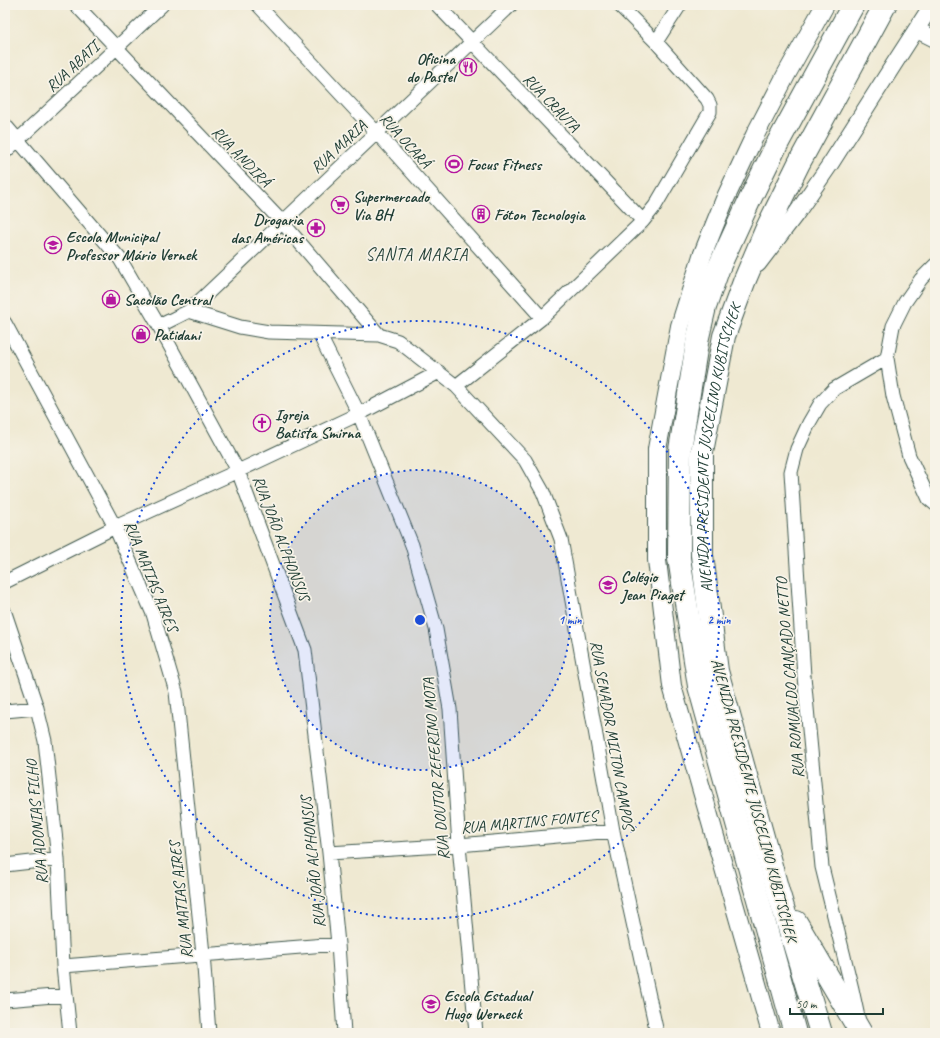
<svg xmlns="http://www.w3.org/2000/svg" width="940" height="1038" viewBox="0 0 940 1038" font-family="Caveat,sans-serif">
	<style>
		.lines { fill: none; stroke-linecap: round; stroke-linejoin: round }
		.minor-casing { stroke: #3e574c; stroke-width: 15 }
		.tertiary-casing { stroke: #3e574c; stroke-width: 18 }
		.secondary-casing { stroke: #3e574c; stroke-width: 20 }
		.trunk-casing { stroke: #3e574c; stroke-width: 24 }
		.minor { stroke: #fff; stroke-width: 13 }
		.tertiary { stroke: #fff; stroke-width: 16 }
		.secondary { stroke: #fff; stroke-width: 18 }
		.trunk { stroke: #fff; stroke-width: 22 }
		.ring { fill: none; stroke: #1d4ed8; stroke-width: 2; stroke-dasharray: 2 4 }
		.labels { text-anchor: middle; stroke-width: 3.5; stroke-linejoin: round; paint-order: stroke }
		.poi-label { font-size: 16px; font-weight: bold; fill: #1f3d34; stroke: #f7f3e8; text-anchor: start }
		.street-label { font-size: 16px; fill: #1f3d34; stroke: #f7f3e8 }
		.neighbourhood-label { font-size: 17px; letter-spacing: 1px; fill: #1f3d34; stroke: #f7f3e8 }
		.centre { fill: #1d4ed8; stroke: #f7f3e8; stroke-width: 2 }
		.ring-label { font-size: 12px; text-anchor: middle; font-weight: bold; fill: #1d4ed8; stroke: #f7f3e8; stroke-width: 3.5; stroke-linejoin: round; paint-order: stroke }
	</style>
	<rect width="100%" height="100%" fill="#f7f3e8"/>
	<filter id="ink" filterUnits="userSpaceOnUse"><feTurbulence type="fractalNoise" baseFrequency=".025" numOctaves="2"/><feDisplacementMap in="SourceGraphic" scale="8" xChannelSelector="R" yChannelSelector="G"/><feConvolveMatrix kernelMatrix="1 2 1 2 8 2 1 2 1" color-interpolation-filters="sRGB"/></filter>
	<filter id="wash" filterUnits="userSpaceOnUse"><feTurbulence type="fractalNoise" baseFrequency=".012" numOctaves="4" result="noise"/><feDisplacementMap in="SourceGraphic" scale="16" xChannelSelector="R" yChannelSelector="G"/><feGaussianBlur stdDeviation="0.9" result="paint"/><feColorMatrix in="noise" values="0 0 0 0 0 0 0 0 0 0 0 0 0 0 0 0 0 1.4 0 .05"/><feComposite in="paint" operator="in"/></filter>
	<g filter="url(#wash)">
		<rect width="100%" height="100%" fill="#efe9d2"/>
	</g>
	<g filter="url(#ink)">
		<g class="lines">
			<defs>
				<path id="minor" d="M76 5 282 222 379 335
					M258 5 377 133 542 318
					M437 5 643 221
					M656 42 680 5
					M5 125 120 259 159 326 238 471 305 650 329 853 338 944 344 1033
					M5 152 162 5
					M935 265 921 279 905 302 893 326 887 358 893 396 909 456 929 499 935 504
					M189 311 240 327 269 332 379 335 398 341 456 386 525 460 543 492 561 539 613 831 657 1033
					M5 323 115 527 153 614 176 692 203 954 209 1033
					M159 326 189 311 511 5
					M319 334 359 414 412 545 436 629 450 709 459 845 476 1033
					M456 386 542 318 643 221 655 206 710 112V105L707 99 656 42 619 5
					M5 582 115 527 238 471 359 414 439 372
					M5 613 37 708 45 741 58 859 63 966 70 1033
					M5 711 37 708
					M329 853 459 845 613 831
					M5 865 58 859
					M63 966 338 944
					M5 1000 66 995
					M858 1017 852 989 822 867 804 676 791 472 797 449 809 423 820 404 834 389 887 358"/>
				<path id="tertiary" d="M917 30 935 39
					M758 264 796 214 831 163 894 64 932 5"/>
				<path id="secondary" d="M771 1033 672 686 657 560V449L680 326 702 256 725 199 755 135 786 75 825 5"/>
				<g id="trunk">
					<path d="M796 922 861 1033"/>
					<path d="M795 1033 699 686 679 558 680 450 698 337 705 307 719 267 751 197 775 148 853 5"/>
					<path id="s1" d="M821 1033 778 891 717 671 702 555V452L724 336 744 282 766 230 799 163 885 5"/>
				</g>
			</defs>
			<use href="#minor" class="minor-casing"/>
			<use href="#tertiary" class="tertiary-casing"/>
			<use href="#secondary" class="secondary-casing"/>
			<use href="#trunk" class="trunk-casing"/>
			<use href="#minor" class="minor"/>
			<use href="#tertiary" class="tertiary"/>
			<use href="#secondary" class="secondary"/>
			<use href="#trunk" class="trunk"/>
		</g>
	</g>
	<circle cx="420" cy="620" r="150" fill="#1d4ed8" fill-opacity=".12"/>
	<g class="ring">
		<circle cx="420" cy="620" r="150"/>
		<circle cx="420" cy="620" r="299"/>
	</g>
	<defs>
		<symbol id="restaurant-ring" viewBox="-11 -11 22 22"><circle r="9.5" fill="#f7f3e8" stroke="#b5179e" stroke-width="1.5"/><path d="M-5-6h1v4h1v-4h1v4h1v-4h1v5L-1.5 .5V6h-2V.5L-5-1ZM5-6V6H3V1.5H1.5Q1.5-4 5-6Z" fill="#b5179e"/></symbol>
		<symbol id="stadium-ring" viewBox="-11 -11 22 22"><circle r="9.5" fill="#f7f3e8" stroke="#b5179e" stroke-width="1.5"/><path d="M0-5a6.5 5 0 1 0 0 10a6.5 5 0 1 0 0-10ZM-3.5-1.8h7v3.6h-7Z" fill="#b5179e"/></symbol>
		<symbol id="supermarket-ring" viewBox="-11 -11 22 22"><circle r="9.5" fill="#f7f3e8" stroke="#b5179e" stroke-width="1.5"/><path d="M-6-5.5h2.5l.6 2H6L4.5 2H-2.5L-4.4-4H-6ZM-1.5 3.2a1.3 1.3 0 1 0 .1 0ZM3 3.2a1.3 1.3 0 1 0 .1 0Z" fill="#b5179e"/></symbol>
		<symbol id="building-ring" viewBox="-11 -11 22 22"><circle r="9.5" fill="#f7f3e8" stroke="#b5179e" stroke-width="1.5"/><path d="M-4-6H4V6H1V3H-1V6H-4ZM-2.5-4.3h1.7v1.8h-1.7ZM.8-4.3h1.7v1.8H.8ZM-2.5-1h1.7V.8h-1.7ZM.8-1h1.7V.8H.8Z" fill="#b5179e"/></symbol>
		<symbol id="pharmacy-ring" viewBox="-11 -11 22 22"><circle r="9.5" fill="#f7f3e8" stroke="#b5179e" stroke-width="1.5"/><path d="M-2-6h4v4h4v4h-4v4h-4v-4h-4v-4h4Z" fill="#b5179e"/></symbol>
		<symbol id="school-ring" viewBox="-11 -11 22 22"><circle r="9.5" fill="#f7f3e8" stroke="#b5179e" stroke-width="1.5"/><path d="M0-5L7-2L0 1L-7-2ZM-4 1L0 2.5L4 1V4Q0 6-4 4Z" fill="#b5179e"/></symbol>
		<symbol id="shop-ring" viewBox="-11 -11 22 22"><circle r="9.5" fill="#f7f3e8" stroke="#b5179e" stroke-width="1.5"/><path d="M-5-2.5h2.3a2.7 3.5 0 0 1 5.4 0H5L5.5 6h-11ZM-1.5-2.5h3a1.5 2.3 0 0 0-3 0Z" fill="#b5179e"/></symbol>
		<symbol id="church-ring" viewBox="-11 -11 22 22"><circle r="9.5" fill="#f7f3e8" stroke="#b5179e" stroke-width="1.5"/><path d="M-1.2-6h2.4v3.5h3.3v2.4h-3.3V6h-2.4V-.1h-3.3v-2.4h3.3Z" fill="#b5179e"/></symbol>
	</defs>
	<g fill-rule="evenodd">
		<use href="#restaurant-ring" x="458" y="57" width="20" height="20"/>
		<use href="#stadium-ring" x="444" y="154" width="20" height="20"/>
		<use href="#supermarket-ring" x="330" y="195" width="20" height="20"/>
		<use href="#building-ring" x="471" y="204" width="20" height="20"/>
		<use href="#pharmacy-ring" x="306" y="218" width="20" height="20"/>
		<use href="#school-ring" x="43" y="235" width="20" height="20"/>
		<use href="#shop-ring" x="101" y="289" width="20" height="20"/>
		<use href="#shop-ring" x="131" y="324" width="20" height="20"/>
		<use href="#church-ring" x="252" y="413" width="20" height="20"/>
		<use href="#school-ring" x="598" y="575" width="20" height="20"/>
		<use href="#school-ring" x="421" y="994" width="20" height="20"/>
	</g>
	<g class="labels">
		<g class="poi-label">
			<text x="455" y="64" text-anchor="end">Oficina<tspan x="455" dy="18">do Pastel</tspan></text>
			<text x="467" y="170">Focus Fitness</text>
			<text x="353" y="202">Supermercado<tspan x="353" dy="18">Via BH</tspan></text>
			<text x="494" y="220">Fóton Tecnologia</text>
			<text x="303" y="225" text-anchor="end">Drogaria<tspan x="303" dy="18">das Américas</tspan></text>
			<text x="66" y="242">Escola Municipal<tspan x="66" dy="18">Professor Mário Vernek</tspan></text>
			<text x="124" y="305">Sacolão Central</text>
			<text x="154" y="340">Patidani</text>
			<text x="275" y="420">Igreja<tspan x="275" dy="18">Batista Smirna</tspan></text>
			<text x="621" y="582">Colégio<tspan x="621" dy="18">Jean Piaget</tspan></text>
			<text x="444" y="1001">Escola Estadual<tspan x="444" dy="18">Hugo Werneck</tspan></text>
		</g>
		<g class="street-label">
			<text transform="translate(72 66) rotate(-43)" y="6">RUA ABATI</text>
			<text transform="translate(552 102) rotate(46)" y="6">RUA CRAUTA</text>
			<text transform="translate(406 140) rotate(48)" y="6">RUA OCARÁ</text>
			<text transform="translate(338 146) rotate(-43)" y="6">RUA MARIA</text>
			<text transform="translate(242 156) rotate(46)" y="6">RUA ANDIRÁ</text>
			<text dy="6" stroke="none"><textPath href="#s1" startOffset="602">AVENIDA PRESIDENTE JUSCELINO KUBITSCHEK</textPath></text>
			<text transform="translate(282 538) rotate(69)" y="6">RUA JOÃO ALPHONSUS</text>
			<text transform="translate(152 576) rotate(68)" y="6">RUA MATIAS AIRES</text>
			<text transform="translate(789 678) rotate(-95)" y="6">RUA ROMUALDO CANÇADO NETTO</text>
			<text transform="translate(613 735) rotate(80)" y="6">RUA SENADOR MILTON CAMPOS</text>
			<text transform="translate(435 769) rotate(-95)" y="6">RUA DOUTOR ZEFERINO MOTA</text>
			<text transform="translate(755 800) rotate(75)" y="6">AVENIDA PRESIDENTE JUSCELINO KUBITSCHEK</text>
			<text transform="translate(529 821) rotate(-5)" y="6">RUA MARTINS FONTES</text>
			<text transform="translate(36 822) rotate(-95)" y="6">RUA ADONIAS FILHO</text>
			<text transform="translate(312 862) rotate(-96)" y="6">RUA JOÃO ALPHONSUS</text>
			<text transform="translate(180 900) rotate(-96)" y="6">RUA MATIAS AIRES</text>
		</g>
		<g class="neighbourhood-label">
			<text x="417" y="260">SANTA MARIA</text>
		</g>
	</g>
	<circle cx="420" cy="620" r="6" class="centre"/>
	<g class="ring-label">
		<text x="570" y="624">1 min</text>
		<text x="719" y="624">2 min</text>
	</g>
	<rect width="940" height="1038" fill="none" stroke="#f7f3e8" stroke-width="20"/>
	<path d="M790 1008v6h93v-6" fill="none" stroke="#1f3d34" stroke-width="2"/>
	<text x="796" y="1008" font-size="12" fill="#1f3d34" stroke="#f7f3e8" stroke-width="3" paint-order="stroke">50 m</text>
</svg>
